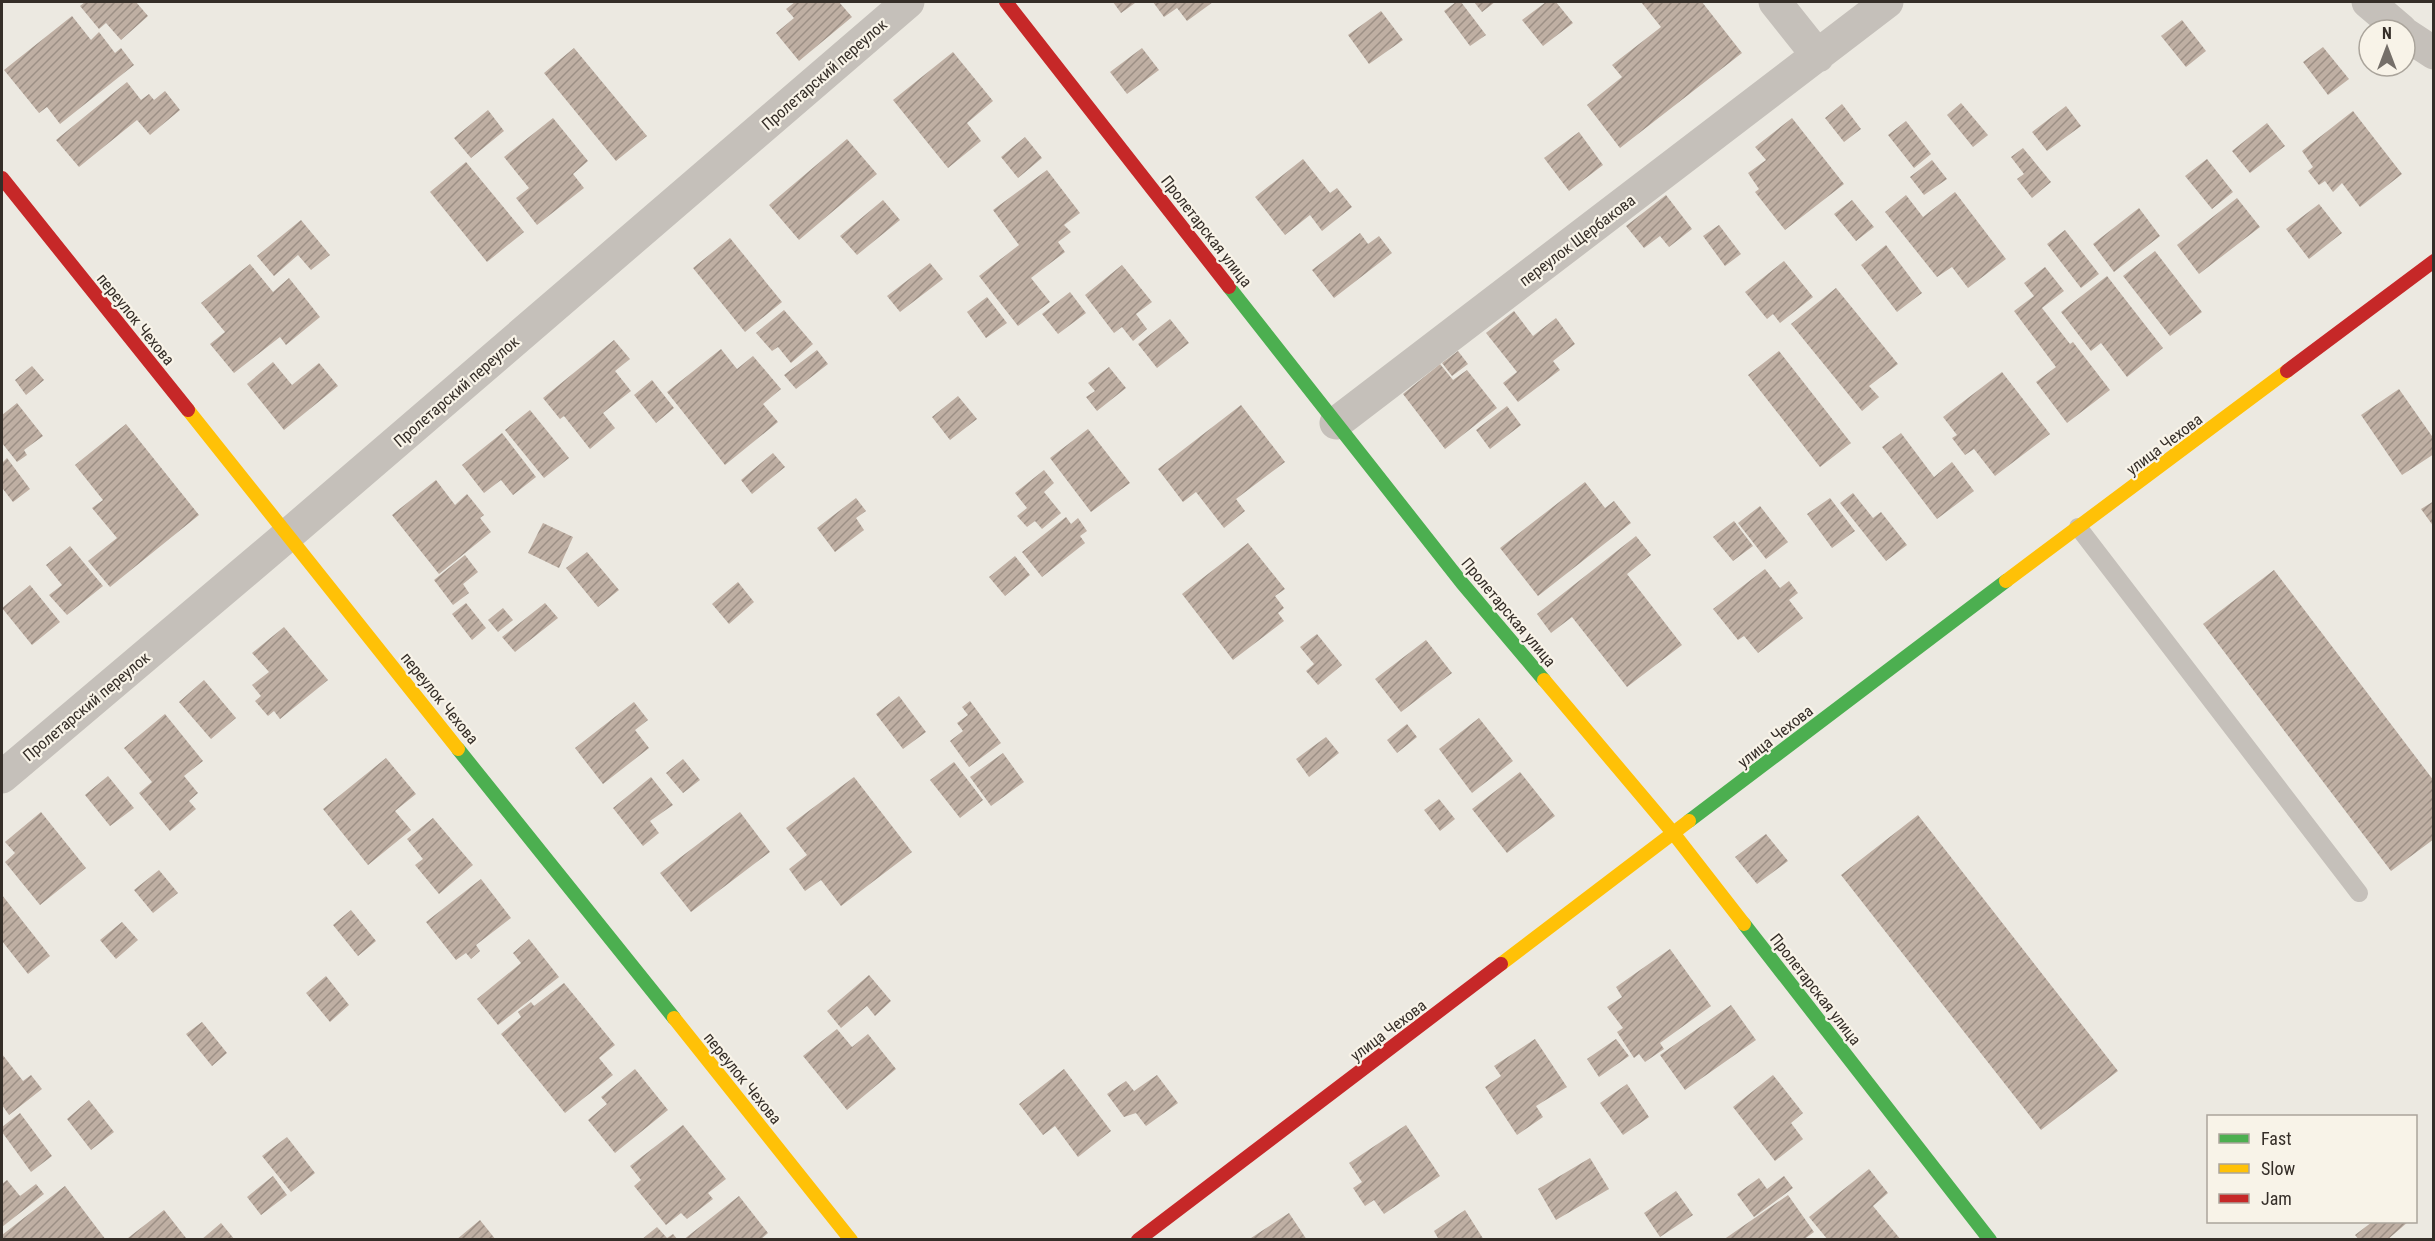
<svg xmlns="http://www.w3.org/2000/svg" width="2435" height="1241" viewBox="0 0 2435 1241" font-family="'Roboto Condensed',sans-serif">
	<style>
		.building { fill: url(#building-hatch) }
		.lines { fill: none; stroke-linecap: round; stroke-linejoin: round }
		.lane { stroke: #c5c0ba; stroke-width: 18 }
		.street { stroke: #c5c0ba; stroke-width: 33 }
		.fast { stroke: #4caf50; stroke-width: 14 }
		.slow { stroke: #ffc107; stroke-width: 14 }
		.jam { stroke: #c62828; stroke-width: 14 }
		.labels { text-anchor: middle; stroke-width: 4.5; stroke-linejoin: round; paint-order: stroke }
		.street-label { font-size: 16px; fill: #352e28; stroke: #f8f3e8 }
	</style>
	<defs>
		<pattern id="building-hatch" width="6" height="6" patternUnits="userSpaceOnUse" patternTransform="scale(1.5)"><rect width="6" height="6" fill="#bfafa3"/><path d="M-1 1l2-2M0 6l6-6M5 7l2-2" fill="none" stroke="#9c8f85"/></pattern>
	</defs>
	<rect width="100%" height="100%" fill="#ece9e1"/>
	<path class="building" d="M85 2H136L148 16 121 40 106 23 99 29 80 6Z
		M795 2H839L852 17 799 61 776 33 794 18 786 9Z
		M1113 2H1134L1135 3 1121 13Z
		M1153 2H1213L1187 21 1177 8 1164 17Z
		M1456 2H1461L1486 35 1470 46 1444 11Z
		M1474 2H1495L1482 12Z
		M1546 2H1556L1573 23 1543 46 1522 20Z
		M1641 2H1702L1742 53 1620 148 1587 105 1622 77 1612 65 1661 27Z
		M1381 11 1403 40 1369 64 1348 35Z
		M72 16 91 40 99 32 115 53 121 48 134 65 60 124 47 107 39 113 4 70Z
		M2182 20 2206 51 2186 67 2161 36Z
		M2323 47 2349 79 2328 95 2303 62Z
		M574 48 647 136 616 161 544 73Z
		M1142 48 1159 70 1127 94 1110 72Z
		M953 52 993 101 967 123 981 141 948 168 893 100Z
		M127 82 141 100 149 94 154 100 165 91 180 110 150 135 137 120 79 167 56 140Z
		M1961 103 1988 135 1973 147 1947 115Z
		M1842 104 1861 129 1844 142 1825 118Z
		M2066 106 2081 126 2047 151 2032 132Z
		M488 110 504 131 471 158 454 138Z
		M2353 111 2402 174 2360 207 2342 183 2333 192 2325 181 2319 185 2308 171 2313 167 2302 151Z
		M553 118 588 161 573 174 584 188 537 225 516 198 529 188 504 157Z
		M1792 118 1844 184 1785 230 1755 192 1759 189 1748 173 1766 160 1755 147Z
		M1906 121 1931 154 1914 168 1888 135Z
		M2267 123 2285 146 2250 173 2232 151Z
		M1579 132 1603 165 1569 191 1544 158Z
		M1025 137 1042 158 1018 178 1001 157Z
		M847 139 877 174 799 240 769 205Z
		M2023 148 2051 182 2032 198 2017 179 2024 174 2011 157Z
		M1303 159 1330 193 1337 188 1352 207 1322 231 1310 215 1285 235 1255 197Z
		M2207 159 2233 192 2212 209 2185 176Z
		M1932 160 1947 179 1924 195 1910 177Z
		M466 162 524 232 487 262 430 192Z
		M1047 170 1080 213 1064 225 1071 232 1058 242 1065 252 1031 278 1050 302 1018 326 979 276 1019 245 993 210Z
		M1955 192 2006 259 1968 288 1952 267 1937 277 1885 212 1906 195 1923 217Z
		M1666 195 1692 229 1669 247 1660 236 1644 248 1626 226Z
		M2237 198 2260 227 2199 274 2177 245Z
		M883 200 900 220 857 255 840 236Z
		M1852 200 1874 227 1856 241 1834 214Z
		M2319 204 2342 233 2309 259 2286 229Z
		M2139 208 2160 236 2114 272 2093 244Z
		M301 220 330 255 311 270 298 255 274 276 257 256Z
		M1719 225 1741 254 1725 266 1703 236Z
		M2065 230 2099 274 2081 288 2047 244Z
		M1360 233 1368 244 1379 236 1392 253 1334 298 1312 270Z
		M730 238 782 302 745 332 693 268Z
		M1886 245 1922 293 1897 312 1861 265Z
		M2155 251 2202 312 2170 336 2123 276Z
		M1784 261 1813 297 1780 323 1773 314 1767 319 1745 292Z
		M930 263 943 279 900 312 887 296Z
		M250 264 273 292 289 278 320 317 286 345 280 337 234 373 210 344 225 332 201 303Z
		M1122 265 1152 302 1136 314 1147 329 1133 341 1122 327 1114 333 1085 295Z
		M2045 267 2064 291 2042 308 2070 344 2073 342 2110 390 2067 423 2036 382 2056 367 2014 311 2034 296 2024 283Z
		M2107 276 2163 348 2127 377 2101 343 2091 351 2061 312Z
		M1836 288 1898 364 1869 386 1879 397 1862 411 1791 324Z
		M1070 292 1086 313 1058 334 1042 314Z
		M987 297 1007 323 986 338 967 312Z
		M784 310 813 344 791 363 778 347 772 351 756 333Z
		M1514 311 1533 336 1556 318 1575 344 1553 361 1560 370 1518 402 1503 383 1517 372 1486 333Z
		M1170 319 1189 343 1157 368 1138 344Z
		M614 340 630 359 615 371 631 391 603 413 615 428 590 449 564 416 560 419 543 398Z
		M721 349 737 369 753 356 781 389 763 404 778 422 725 465 667 392Z
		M817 350 828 364 796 389 784 375Z
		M1458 351 1468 364 1452 376 1442 363Z
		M1779 351 1851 443 1820 467 1748 375Z
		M273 362 292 385 319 363 338 386 284 430 247 384Z
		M1440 364 1453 380 1467 370 1497 408 1445 449 1403 394Z
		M32 366 44 380 26 395 15 380Z
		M1109 367 1126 388 1097 411 1086 397 1095 391 1088 383Z
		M2002 372 2050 434 1995 476 1974 449 1965 455 1952 438 1957 435 1943 417Z
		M652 380 674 408 656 423 634 395Z
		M2399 389 2434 439V454L2402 475 2361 415Z
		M958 396 977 419 950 440 932 417Z
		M17 403 43 436 24 450 27 455 17 462 2 443V415Z
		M1241 405 1285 462 1236 499 1245 511 1224 528 1196 492 1183 502 1158 469Z
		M1507 406 1521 425 1490 449 1476 430Z
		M530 410 569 458 544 478 505 430Z
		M126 424 199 515 110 587 88 561 117 538 92 508 103 500 75 465Z
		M1088 429 1130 483 1091 512 1050 458Z
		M502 433 536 477 513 495 501 480 484 493 462 465Z
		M1901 433 1934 477 1952 462 1974 491 1937 519 1882 447Z
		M773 453 785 467 752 494 741 480Z
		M7 458 30 489 13 502 3 489 2 491V463Z
		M1044 470 1054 483 1044 492 1061 513 1042 529 1035 521 1027 527 1017 516 1027 508 1015 493Z
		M436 480 455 505 467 494 484 515 480 518 491 532 439 574 392 515Z
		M1585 482 1605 508 1614 501 1631 523 1538 596 1500 548Z
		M1853 493 1873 518 1881 512 1907 545 1886 561 1840 503Z
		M856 498 866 511 856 518 864 530 835 552 817 528Z
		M1830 498 1855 531 1832 548 1807 514Z
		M2434 501V527L2421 509Z
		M1760 506 1788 542 1766 559 1738 523Z
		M1066 517 1071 524 1078 518 1087 531 1080 536 1085 543 1042 577 1022 552Z
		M1734 521 1753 546 1733 561 1713 537Z
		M543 523 573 537 559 568 528 553Z
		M1636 536 1651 555 1627 574 1682 645 1627 687 1572 617 1551 633 1537 614Z
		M1248 543 1285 589 1275 596 1284 608 1278 613 1284 621 1233 660 1182 594Z
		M70 546 103 586 67 615 49 595 62 585 46 565Z
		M587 552 619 590 598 607 566 568Z
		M465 555 478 572 463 584 469 593 453 605 434 580Z
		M1015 556 1030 575 1005 596 989 577Z
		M1765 569 1780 588 1789 581 1798 593 1789 600 1803 618 1758 653 1744 636 1738 640 1713 609Z
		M2274 570 2434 781V839L2391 871 2203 624Z
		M738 582 754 602 729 624 712 604Z
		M30 585 60 622 32 645 2 608Z
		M466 603 486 628 472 640 452 614Z
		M545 603 558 618 515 652 502 637Z
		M503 608 513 620 498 632 488 620Z
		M284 627 328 680 280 719 274 711 268 716 255 701 261 696 252 685 269 672 252 653Z
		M1317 634 1342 665 1318 685 1306 671 1314 664 1300 647Z
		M1426 640 1452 673 1401 712 1375 679Z
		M204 680 236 718 211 739 179 702Z
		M899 696 926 732 903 749 876 714Z
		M970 701 1001 743 969 767 950 741 963 731 957 723 968 715 962 707Z
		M634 702 648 720 635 730 649 748 603 784 575 748Z
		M165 714 203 761 184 776 198 793 189 801 196 809 170 831 139 793 152 782 124 748Z
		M1479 718 1513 761 1472 793 1439 749Z
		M1407 724 1417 737 1397 753 1387 740Z
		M1326 737 1339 753 1309 777 1296 759Z
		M1003 753 1024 782 991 806 970 777Z
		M386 758 416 794 395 811 411 830 368 865 323 809Z
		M683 759 700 780 683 793 666 773Z
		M954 762 983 800 960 818 930 780Z
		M1520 772 1555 816 1507 853 1472 809Z
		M108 776 134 808 110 826 85 795Z
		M651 777 673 805 650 821 659 833 643 846 613 808Z
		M854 777 912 852 841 906 821 880 805 891 789 869 807 855 786 828Z
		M1439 799 1455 819 1440 831 1424 810Z
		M41 812 86 868 40 905 5 862 15 853 5 842Z
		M740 812 770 852 691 912 660 873Z
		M1918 815 2118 1071 2041 1130 1841 875Z
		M433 818 473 865 439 894 415 865 423 859 407 839Z
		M1766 834 1788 861 1757 884 1735 857Z
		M159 870 178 893 153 913 134 890Z
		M481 879 511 918 476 945 480 951 471 959 466 953 456 960 426 922Z
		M2 895 50 956 28 974 2 941Z
		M351 910 376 941 358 956 333 925Z
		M122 922 138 940 116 959 100 940Z
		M529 939 559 977 498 1025 477 999 521 963 513 953Z
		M1670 949 1711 1006 1660 1043 1664 1049 1645 1062 1639 1054 1634 1058 1617 1032 1623 1028 1607 1007 1622 997 1616 987Z
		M869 975 891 1001 875 1016 867 1006 841 1028 827 1011Z
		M326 976 349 1005 330 1022 306 993Z
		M564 983 615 1045 599 1058 613 1075 565 1113 501 1034 521 1017 518 1012 531 1002 534 1006Z
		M1731 1005 1756 1040 1685 1090 1660 1055Z
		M202 1022 227 1053 212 1066 186 1034Z
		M837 1029 852 1047 868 1034 896 1069 847 1110 803 1056Z
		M1535 1039 1567 1087 1536 1106 1543 1117 1517 1135 1485 1087 1501 1076 1494 1066Z
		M1616 1039 1629 1056 1599 1077 1587 1059Z
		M2 1054 23 1081 31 1075 42 1089 9 1115 2 1105Z
		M635 1069 668 1110 615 1153 588 1120 607 1104 601 1097Z
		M1064 1069 1111 1131 1078 1157 1055 1126 1043 1135 1019 1104Z
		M1157 1075 1178 1103 1146 1126 1136 1113 1124 1117 1107 1094 1126 1081 1134 1091Z
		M1773 1075 1803 1113 1791 1123 1803 1139 1775 1161 1733 1107Z
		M1627 1084 1649 1117 1623 1135 1600 1103Z
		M89 1100 114 1132 91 1150 67 1119Z
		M20 1113 52 1156 31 1172 2 1132V1127Z
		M683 1125 726 1179 708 1193 713 1199 687 1219 681 1213 666 1225 634 1186 641 1180 630 1166Z
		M1406 1125 1440 1176 1384 1214 1374 1200 1365 1206 1353 1188 1362 1182 1349 1163Z
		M287 1137 315 1173 291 1192 262 1156Z
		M1590 1158 1609 1189 1556 1220 1538 1189Z
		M1869 1169 1888 1193 1873 1206 1901 1240H1828L1809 1217Z
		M273 1176 287 1195 261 1215 247 1197Z
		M1784 1176 1793 1188 1754 1217 1737 1194 1759 1178 1767 1189Z
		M7 1180 20 1196 36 1184 44 1194 2 1227V1184Z
		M65 1186 106 1240H2V1235Z
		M1676 1191 1693 1215 1660 1237 1644 1213Z
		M1788 1195 1814 1232 1803 1240H1723Z
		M739 1196 768 1233 760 1240H683Z
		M164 1210 186 1238 129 1240 128 1238Z
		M1465 1210 1484 1240H1439L1434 1231Z
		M1289 1213 1307 1240H1248Z
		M480 1220 496 1240H456Z
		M2372 1222H2408L2387 1240H2359L2355 1235Z
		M221 1223 235 1240H201Z
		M657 1227 667 1238 673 1234 678 1240H641Z"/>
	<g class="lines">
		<path class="lane" d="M2078 527 2359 893"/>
		<path class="street" d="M1775 2 1818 56
			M2368 2 2401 30
			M2405 34 2434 53
			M1336 423 1887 2
			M2 777 288 535 908 2"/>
		<path class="fast" d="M1229 287 1462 583 1544 680
			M458 749 674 1018
			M1689 821 2006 581
			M1744 924 1990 1240"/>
		<path class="slow" d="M188 410 458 749
			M2006 581 2287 371
			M1544 680 1674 834 1744 924
			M1501 964 1689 821
			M674 1018 851 1240"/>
		<path class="jam" d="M1006 2 1229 287
			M2 178 188 410
			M2287 371 2434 261
			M1138 1240 1501 964"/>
	</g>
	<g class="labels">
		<g class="street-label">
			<text transform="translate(824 74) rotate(-41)" y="6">Пролетарский переулок</text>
			<text transform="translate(1207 231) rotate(52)" y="6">Пролетарская улица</text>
			<text transform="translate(1577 240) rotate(-37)" y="6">переулок Щербакова</text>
			<text transform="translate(136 319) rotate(51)" y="6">переулок Чехова</text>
			<text transform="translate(456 391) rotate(-41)" y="6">Пролетарский переулок</text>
			<text transform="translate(2164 444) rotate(-37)" y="6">улица Чехова</text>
			<text transform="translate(1509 612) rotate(50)" y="6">Пролетарская улица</text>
			<text transform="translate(440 698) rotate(51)" y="6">переулок Чехова</text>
			<text transform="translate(86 706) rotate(-40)" y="6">Пролетарский переулок</text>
			<text transform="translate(1775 736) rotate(-38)" y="6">улица Чехова</text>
			<text transform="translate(1816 989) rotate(52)" y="6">Пролетарская улица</text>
			<text transform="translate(1388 1030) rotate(-37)" y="6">улица Чехова</text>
			<text transform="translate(743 1078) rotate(51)" y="6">переулок Чехова</text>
		</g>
	</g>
	<rect width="2435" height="1241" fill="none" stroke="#352e28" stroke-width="6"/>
	<rect x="2207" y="1115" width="210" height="108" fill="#f8f3e8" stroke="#aaa49b" stroke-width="1.5"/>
	<rect x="2219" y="1134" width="30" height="9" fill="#4caf50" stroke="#aaa49b" stroke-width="1.5"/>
	<text x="2261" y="1145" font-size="18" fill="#352e28">Fast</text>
	<rect x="2219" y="1164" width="30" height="9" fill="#ffc107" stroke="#aaa49b" stroke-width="1.5"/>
	<text x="2261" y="1175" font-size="18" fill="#352e28">Slow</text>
	<rect x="2219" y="1194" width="30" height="9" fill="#c62828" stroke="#aaa49b" stroke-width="1.5"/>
	<text x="2261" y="1205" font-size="18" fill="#352e28">Jam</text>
	<g transform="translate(2387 48)"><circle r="28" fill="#f8f3e8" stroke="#aaa49b" stroke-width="1.5"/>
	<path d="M0-4.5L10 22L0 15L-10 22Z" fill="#756f69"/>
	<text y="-9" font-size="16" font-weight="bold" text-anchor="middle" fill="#352e28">N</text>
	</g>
</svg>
